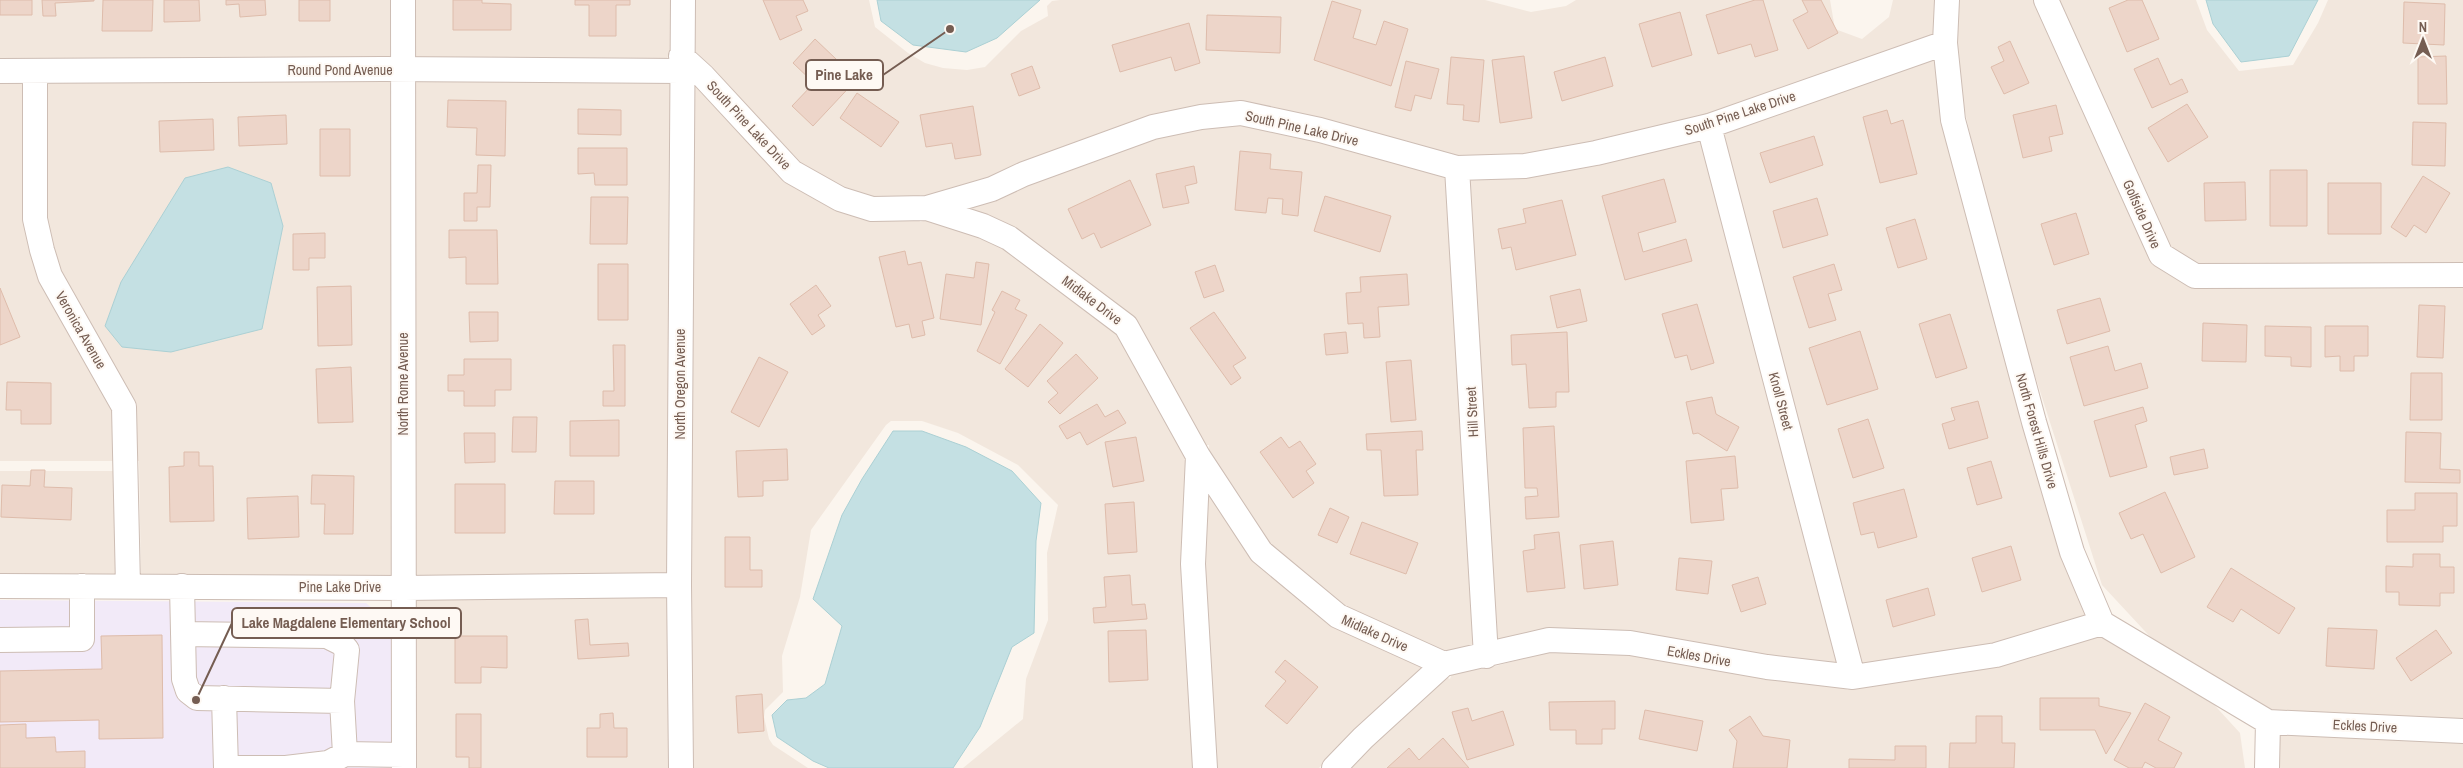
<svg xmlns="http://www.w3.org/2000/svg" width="2463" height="768" viewBox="0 0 2463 768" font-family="'Archivo Narrow',sans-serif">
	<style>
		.residential { fill: #f2e7dd }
		.education { fill: #f2eaf8 }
		.water { fill: #c4e0e3; stroke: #abd0d4 }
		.building { fill: #edd5c9; stroke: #debcab }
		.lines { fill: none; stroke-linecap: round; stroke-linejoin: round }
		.minor-casing { stroke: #cdbdb4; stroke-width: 26 }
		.minor { stroke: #fff; stroke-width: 24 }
		.labels { text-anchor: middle; stroke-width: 4; stroke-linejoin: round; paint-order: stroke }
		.street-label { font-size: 14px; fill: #755d52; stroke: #fef9f4 }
		.leader { fill: none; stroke: #755d52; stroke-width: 2 }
		.callout-dot { fill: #755d52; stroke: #fef9f4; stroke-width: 2 }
		.callout { fill: #fef9f4; stroke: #755d52; stroke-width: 2 }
		.callout-label { font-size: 15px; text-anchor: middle; font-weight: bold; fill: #755d52 }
	</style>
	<rect width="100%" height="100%" fill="#fbf5ee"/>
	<path class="residential" d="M0 0H390L394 578 141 579 139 461H0Z
		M413 0H673L671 52 667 58 669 60 412 58Z
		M693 0H869L875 27 908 53 925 63 943 68 967 70 985 67 1021 31 1048 16 1047 6 1052 1 1060 0H1485L1531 12 1566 6 1576 0H1830L1835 29 1862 39 1889 17 1893 0H1937L1936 34 1707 115 1594 142 1525 155 1458 156 1274 107 1240 102 927 196 920 195 919 197 873 198 843 189 798 163 691 51Z
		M1957 0H2035L2152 260 2463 286V720L2270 711 2155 642 2102 585 2016 316 1985 201 1961 94 1956 41Z
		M2057 0H2196L2207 30 2239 71 2293 65 2318 23 2328 0H2463V263L2197 265 2168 247Z
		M1937 57 2088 616 1994 644 1860 664 1722 134Z
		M690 79 788 182 919 219 920 222 927 220 980 237 1004 248 1119 334 1188 459 1195 768H963L1023 719 1026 679 1048 620 1047 553 1058 505 1018 465 958 433 922 421H891L886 425 811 530 800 597 782 656 783 692 765 710 764 717 769 739 773 745 808 768H691Z
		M412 81 671 82 669 574 414 576Z
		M1240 125 1270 129 1448 176 1476 646 1445 653 1343 607 1268 544 1209 453V445H1204L1135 320 964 209 1155 138 1203 128Z
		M1702 139 1840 664 1495 642 1468 178Z
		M0 471H116L118 574 0 575Z
		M1207 487 1255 560 1425 668 1356 729 1319 768H1215L1203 564Z
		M669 597 671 768H414V599Z
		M2101 635 2208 698 2240 733 2245 768H1348L1446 677 1450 679 1452 674 1496 666 1550 651 1630 655 1845 687 1847 690Z
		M2278 733 2463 742V768H2277Z"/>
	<path class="education" d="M0 600 366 603 385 619 392 632 393 768H0Z"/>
	<path class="water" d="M877 0H1040L997 38 966 52 913 45 881 21Z
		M2206 0H2318L2289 56 2241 62 2213 24Z
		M228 167 271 183 283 226 262 329 171 352 122 347 105 326 121 282 185 178Z
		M893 431H922L966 447 1012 471 1041 503 1036 541 1034 633 1012 647 980 727 953 768H829L813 761 777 737 772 715 787 700 806 698 825 684 842 626 813 599 842 515 862 479Z"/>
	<path class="building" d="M0 0H32V15H0Z
		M42 0H94V1L55 3 56 16H43Z
		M103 0H153L152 31H102Z
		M164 0H199L200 21 164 22Z
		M226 0H265L266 15 240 17 239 4 226 5Z
		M299 0H330V21H299Z
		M453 0H482V3L511 4V30H453Z
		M575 0H630V5H616V36H589V5H575Z
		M763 0H803L808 11 796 16 802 30 780 40Z
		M1755 0H1763L1778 50 1755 57 1751 44 1718 54 1706 15Z
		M1802 0H1821L1838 33 1808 49 1793 20 1808 12Z
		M2128 0H2142L2159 39 2127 52 2109 8Z
		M1332 1 1361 10 1353 38 1376 45 1384 21 1408 29 1391 86 1314 60Z
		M2404 2 2445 4 2444 45 2403 43Z
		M1680 12 1692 55 1652 67 1639 24Z
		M1207 15 1281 17 1280 53 1206 50Z
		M1189 23 1200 63 1175 71 1171 57 1120 72 1112 45Z
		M815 39 857 79 813 126 792 106 814 83 793 63Z
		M2010 41 2029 83 2004 94 1991 67 2004 61 1998 47Z
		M1524 56 1532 118 1500 123 1492 60Z
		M2446 56 2447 104H2418V57Z
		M1451 57 1484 60 1479 122 1463 120 1464 105 1447 104Z
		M1605 57 1613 86 1562 101 1554 72Z
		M2158 58 2170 85 2182 79 2188 92 2152 108 2134 69Z
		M1406 61 1439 69 1431 99 1415 95 1411 111 1395 107Z
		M1032 66 1040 88 1019 96 1011 74Z
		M857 93 899 122 881 147 840 118Z
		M448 100 506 101 505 156 476 155 477 128 447 127Z
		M2187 104 2208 137 2168 162 2148 128Z
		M2056 105 2063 134 2049 137 2052 151 2023 158 2013 115Z
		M973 106 981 155 955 159 952 143 926 147 920 115Z
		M578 109 621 110V135L578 134Z
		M1887 110 1891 124 1903 120 1917 174 1880 183 1863 117Z
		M286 115 287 144 239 146 238 117Z
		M213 119 214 150 160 152 159 121Z
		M2413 122 2446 123 2445 166 2412 165Z
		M320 129H350V176H320Z
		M1814 136 1823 165 1770 183 1760 153Z
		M578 148H627V185H595L594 173 578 174Z
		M1240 151 1271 154 1270 169 1302 172 1298 216 1282 214 1283 199 1268 198 1266 213 1235 210Z
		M478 165H491L490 207H477V221H464V193H477Z
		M1194 166 1197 183 1185 186 1189 203 1163 208 1156 174Z
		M2270 170H2307V226H2270Z
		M2423 176 2450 193 2426 233 2414 225 2406 237 2391 227Z
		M1664 179 1676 222 1638 233 1643 252 1686 239 1692 261 1625 280 1602 196Z
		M1130 180 1151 225 1101 248 1094 233 1082 239 1068 209Z
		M2245 182 2246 220 2205 221 2204 183Z
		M2328 183H2381V234H2328Z
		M1325 196 1391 216 1380 252 1314 231Z
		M591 197H628L627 244H590Z
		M1817 198 1828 235 1783 248 1773 211Z
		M1562 200 1576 255 1516 270 1511 247 1502 249 1498 229 1526 223 1523 209Z
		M2076 213 2089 254 2054 265 2041 224Z
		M1915 219 1927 259 1898 268 1886 228Z
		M449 230H497L498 284H466V257L449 258Z
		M325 233V258H309V270H293V234Z
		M905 251 908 265 921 262 934 318 922 321 925 335 912 338 909 324 896 327 879 257Z
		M976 262 989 264 981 325 940 319 946 274 974 278Z
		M598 264H628V320H598Z
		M1834 264 1842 290 1828 294 1836 320 1809 328 1793 277Z
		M1215 265 1224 291 1204 298 1195 272Z
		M1407 274 1409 305 1378 307 1380 337 1364 338 1363 323 1348 324 1346 293 1361 292 1360 277Z
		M816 285 831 306 818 315 825 326 812 335 790 304Z
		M351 286 352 345 318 346 317 287Z
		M0 288 20 337 0 345Z
		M1580 289 1587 321 1557 328 1550 296Z
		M1002 291 1020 300 1015 309 1027 315 1000 364 977 351 995 312 992 310Z
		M2100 298 2110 331 2067 344 2057 310Z
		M1697 304 1714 363 1691 370 1687 355 1675 358 1662 314Z
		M2419 305 2445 306 2443 358 2417 357Z
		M469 312H498V341L470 342Z
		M1214 312 1246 358 1233 366 1241 378 1231 385 1190 328Z
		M1950 314 1967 368 1936 378 1919 324Z
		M2203 323 2247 325 2246 362 2202 361Z
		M1040 324 1063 343 1028 387 1005 369Z
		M2265 326 2311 327V367L2291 366V357L2265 356Z
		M2325 326H2368V356H2354V371H2340V356L2325 357Z
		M1860 331 1878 389 1827 405 1809 348Z
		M1346 332 1348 353 1326 355 1324 334Z
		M1567 332 1569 392H1556V407L1529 408 1526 364 1512 365 1511 335Z
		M613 345H625V406H603V391H614Z
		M2108 346 2115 371 2141 363 2148 388 2084 406 2070 357Z
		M1076 354 1098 378 1060 414 1048 402 1058 393 1047 381Z
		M759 357 788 372 759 427 731 412Z
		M464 359H511V390H495V406H464V391H448V375H464Z
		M1411 360 1416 420 1391 422 1386 362Z
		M351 367 353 422 318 423 316 369Z
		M2411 373H2442V420H2410Z
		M7 382 51 383V424H21V410H6Z
		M1712 397 1716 414 1739 427 1727 451 1698 433 1693 434 1686 402Z
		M1978 401 1988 438 1949 449 1942 424 1955 420 1951 408Z
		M1097 404 1105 417 1118 410 1126 423 1087 445 1080 432 1067 439 1059 426Z
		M2143 407 2147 421 2135 425 2147 467 2110 477 2094 421Z
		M513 417H537L536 452H512Z
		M1868 419 1884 468 1853 478 1838 429Z
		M619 420V456H570V421Z
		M1554 426 1559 517 1526 519 1525 497 1538 496 1537 488H1525L1523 428Z
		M1422 431 1423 450H1416L1418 495 1384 496 1381 450H1367L1366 434Z
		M2406 432 2441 433 2440 469 2460 470V483L2405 482Z
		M464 433H495V462L465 463Z
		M1136 437 1144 481 1113 487 1105 442Z
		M1281 437 1289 448 1300 441 1316 464 1306 471 1314 483 1293 498 1260 452Z
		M787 449 788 480 763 481V496L738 497 736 451Z
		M2204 449 2208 468 2174 475 2170 457Z
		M184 452H199V466H213L214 521 170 522 169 467 184 466Z
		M1735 456 1738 488 1721 489 1724 520 1691 523 1686 461Z
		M1991 461 2002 498 1977 505 1967 468Z
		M31 470H45L44 487 72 488 71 520 1 517 2 485 30 486Z
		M312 475 354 476 353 534H324L325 504H311Z
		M555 481H594V514H554Z
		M455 484H505V533H455Z
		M1904 489 1917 537 1878 548 1874 532 1861 535 1853 503Z
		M2165 492 2195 557 2161 573 2143 534 2131 539 2119 513Z
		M2415 493H2457V526H2443V542H2387V510H2415Z
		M298 496 299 537 248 539 247 498Z
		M1134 502 1137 552 1108 554 1105 504Z
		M1330 508 1349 517 1337 543 1318 535Z
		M1362 522 1418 543 1406 574 1350 554Z
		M1559 532 1565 588 1527 592 1523 551 1535 549 1534 535Z
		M725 537H750V570H762V587H725Z
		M1613 541 1618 585 1584 589 1580 545Z
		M2011 546 2021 580 1982 592 1972 558Z
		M2413 554H2440V567H2454V593H2440V606L2399 605V592H2386V566L2413 567Z
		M1679 558 1712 561 1708 594 1676 590Z
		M2231 568 2295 608 2279 634 2241 609 2233 622 2207 607Z
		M1130 575 1132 605 1145 604 1147 619 1094 623 1093 608 1106 607 1104 577Z
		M1758 577 1766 604 1741 612 1732 585Z
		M1928 588 1935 615 1893 627 1886 600Z
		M588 619 590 645 628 643 629 656 578 659 575 620Z
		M2328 628 2377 630 2374 669 2326 666Z
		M1146 630 1148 680 1109 682 1108 631Z
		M2436 630 2452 653 2411 681 2396 658Z
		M162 635 163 738 99 739V720L0 722V671L102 669 101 636Z
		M455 636H507V668L481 667V683H455Z
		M1285 660 1318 687 1287 724 1265 706 1286 681 1275 672Z
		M762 694 764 731 738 733 736 696Z
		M2040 698H2099V706L2131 713 2106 754 2095 730H2040Z
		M1615 701V729H1602V744H1576V730H1550L1549 702Z
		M2145 703 2170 717 2158 740 2182 753 2174 768H2156L2145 762 2142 768H2129L2114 760Z
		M1468 708 1472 721 1503 711 1514 745 1467 760 1452 712Z
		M1645 710 1703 721 1697 751 1639 739Z
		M613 713 614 728H627V757H587V728H600V714Z
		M456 714H481V768H469V757H456Z
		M1750 716 1763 736 1790 740 1787 768H1733L1737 741 1729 730Z
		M1976 716H2002V743H2015L2014 768H1949L1950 743H1976Z
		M26 724V738L55 737 56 752 85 751V768H0V725Z
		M1443 738 1469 768H1387L1409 748 1419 760Z
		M1895 746H1926V768H1849V759L1895 760Z"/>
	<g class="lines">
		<defs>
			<path id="minor" d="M403 0 404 768
				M1947 0 1945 43 1953 120 2034 422 2072 552 2102 623 2268 722 2267 768
				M2046 0 2161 255 2195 276 2463 275
				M681 56 703 76 792 172 840 199 872 209 927 208 992 189 1024 174 1153 127 1201 117 1241 113 1320 130 1457 168 1525 166 1596 153 1709 126 1945 43
				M0 71 383 69 681 71
				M35 73V219L42 250 50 276 124 407 128 586
				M1709 126 1853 677
				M1457 168 1486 656
				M927 208 983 226 1009 238 1126 326 1198 456 1261 552 1338 616 1444 664
				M1198 456 1193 564 1205 768
				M0 586 404 588 679 585
				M182 586 184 679 188 691 197 698 342 701 345 754 404 755
				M183 634 327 636 341 643 347 650 342 701
				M0 640 82 639V586
				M224 698 226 768
				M2268 722 2463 731
				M226 768H286
				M286 768 328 763 345 754
				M681 768 679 585 683 0
				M1334 768 1363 738 1444 664 1549 640 1630 643 1767 667 1853 677 1996 655 2102 623"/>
		</defs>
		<use href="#minor" class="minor-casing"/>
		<use href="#minor" class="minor"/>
	</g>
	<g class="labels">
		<g class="street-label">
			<text x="340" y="75">Round Pond Avenue</text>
			<text transform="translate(1740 113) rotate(-18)" y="5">South Pine Lake Drive</text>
			<text transform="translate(749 125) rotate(47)" y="5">South Pine Lake Drive</text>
			<text transform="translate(1302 128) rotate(13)" y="5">South Pine Lake Drive</text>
			<text transform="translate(2142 214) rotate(66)" y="5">Golfside Drive</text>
			<text transform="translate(1092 300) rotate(37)" y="5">Midlake Drive</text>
			<text transform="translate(81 330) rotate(60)" y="5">Veronica Avenue</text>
			<text transform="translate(403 384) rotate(-90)" y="5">North Rome Avenue</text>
			<text transform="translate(680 384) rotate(-90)" y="5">North Oregon Avenue</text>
			<text transform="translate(1781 401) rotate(75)" y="5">Knoll Street</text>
			<text transform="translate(1472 412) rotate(-93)" y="5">Hill Street</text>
			<text transform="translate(2037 431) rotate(74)" y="5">North Forest Hills Drive</text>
			<text x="340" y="592">Pine Lake Drive</text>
			<text transform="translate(1375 633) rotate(24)" y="5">Midlake Drive</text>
			<text transform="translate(1699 656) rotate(10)" y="5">Eckles Drive</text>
			<text transform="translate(2365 726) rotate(3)" y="5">Eckles Drive</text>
		</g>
	</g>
	<path class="leader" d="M950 29L883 75M196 700L232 623"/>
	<g class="callout-dot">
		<circle cx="950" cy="29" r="5"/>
		<circle cx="196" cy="700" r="5"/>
	</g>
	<g class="callout">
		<rect x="806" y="60" width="77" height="30" rx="5"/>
		<rect x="232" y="608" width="229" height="30" rx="5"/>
	</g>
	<g class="callout-label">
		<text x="844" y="80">Pine Lake</text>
		<text x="346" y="628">Lake Magdalene Elementary School</text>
	</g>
	<g transform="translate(2423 40)" stroke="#fef9f4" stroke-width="4" paint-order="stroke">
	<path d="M0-4L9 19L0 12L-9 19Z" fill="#755d52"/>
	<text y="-8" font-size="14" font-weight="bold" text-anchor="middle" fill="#755d52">N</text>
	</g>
</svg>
